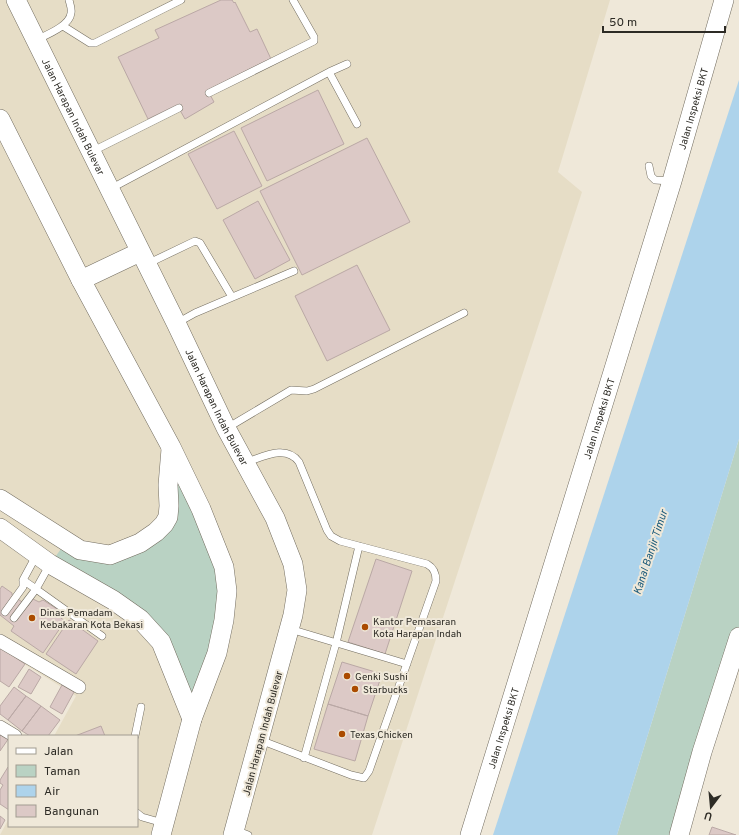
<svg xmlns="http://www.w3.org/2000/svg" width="739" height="835" viewBox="0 0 739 835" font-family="Overpass,sans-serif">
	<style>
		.built { fill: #e6ddc6 }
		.green { fill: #b9d2c3 }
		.water { fill: #add3eb }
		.building { fill: #dcc9c6; stroke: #baa8a5 }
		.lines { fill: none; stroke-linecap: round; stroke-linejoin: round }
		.lane-casing { stroke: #736d60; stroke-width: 8 }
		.street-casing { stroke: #736d60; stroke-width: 14 }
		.secondary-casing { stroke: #736d60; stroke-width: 20 }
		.lane { stroke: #fff; stroke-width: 7 }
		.street { stroke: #fff; stroke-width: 13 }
		.secondary { stroke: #fff; stroke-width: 19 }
		.poi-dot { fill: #ab4b00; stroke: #efe8d9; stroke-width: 1.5 }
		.labels { text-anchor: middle; stroke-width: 4; stroke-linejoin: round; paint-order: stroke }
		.street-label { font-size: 10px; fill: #2d2b25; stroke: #efe8d9 }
		.poi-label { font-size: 10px; fill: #2d2b25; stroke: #efe8d9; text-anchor: start }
		.water-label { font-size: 11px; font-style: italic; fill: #1a5a7a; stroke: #efe8d9 }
	</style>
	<rect width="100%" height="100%" fill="#efe8d9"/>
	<path class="built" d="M0 0H610L558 172 582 192 372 835H0L9 818V826H137V736H54L76 696 0 649Z"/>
	<path class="green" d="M739 439V632L679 835H617Z
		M171 447 227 591 192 719 161 642 50 564 66 542 110 555 156 532Z"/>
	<path class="water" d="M739 80V439L617 835H493Z"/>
	<path class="building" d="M221 0H232L234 3 235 2 250 32 257 29 271 59 208 91 214 102 185 119 177 105 148 119 118 57 159 38 155 30Z
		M318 90 344 144 267 181 241 128Z
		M234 131 262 186 217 209 188 154Z
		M367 138 410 222 302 275 260 191Z
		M258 201 290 260 255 279 223 220Z
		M357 265 390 330 327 361 295 296Z
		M376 559 412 571 385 654 348 642Z
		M2 586 12 593V595L28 606 33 599 39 602 43 600 60 611 57 615 65 621 43 653 11 631 14 626 0 615V589Z
		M69 620 98 641 76 674 46 654Z
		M1 648 25 664 9 687 0 681V649Z
		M342 662 382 674 368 716 328 704Z
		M29 669 41 677 31 694 18 687Z
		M62 685 74 692 62 714 50 707Z
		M14 687 26 696 8 720 0 714V706Z
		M26 696 41 706 22 731 8 720Z
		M328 704 368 716 355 761 314 749Z
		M41 706 60 720 48 736H30L22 731Z
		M101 726 105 736H75Z
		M0 730 9 738 0 751Z
		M8 767 9 768V810L0 804V790L3 785 0 783V780Z
		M0 816 5 820 0 829Z
		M712 827 736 835H709Z"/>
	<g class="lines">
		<defs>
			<path id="lane" d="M63 26 90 43H95L181 0
				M36 40C46 35 70 26 71 13 72 9 70 4 69 0
				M329 72 357 124
				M209 93 314 41V37L293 0
				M93 151 179 108
				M649 166 651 176 655 180 670 181
				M110 189 329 72 347 64
				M147 264 195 241 200 243 232 297
				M177 323 195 313 294 271
				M227 428 291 390 307 391 314 389 464 313
				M247 462C263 457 286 444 299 462L327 530 331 536 340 541 427 564C434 568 436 573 436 581L369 771 364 778 351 775 260 740
				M50 564 36 589 102 636
				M5 612 23 587V580L36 556
				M14 618 36 589 23 580
				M290 629 407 664
				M135 736 141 707
				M304 758 336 643 359 546
				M137 813 142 817 163 823
				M235 830 248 835"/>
			<path id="street" d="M0 641 79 687
				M0 727 15 736"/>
			<g id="secondary">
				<path id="s1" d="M16 0 176 323 226 428 275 518 293 564 297 590 293 615 233 835"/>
				<path d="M0 119 81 280 171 447 201 509 224 567 227 591 224 620 217 653 192 719 161 835"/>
				<path d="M81 280 140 252"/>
				<path d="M0 499 80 550 110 555 140 543 156 532 164 524 168 517 169 506 168 485 171 449"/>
				<path d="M0 528 50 564 113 600 140 619 161 642 192 719"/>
				<path id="s2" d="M470 835 672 181 724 0"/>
				<path d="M679 835 702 752 739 637"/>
			</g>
		</defs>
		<use href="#lane" class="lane-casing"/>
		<use href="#street" class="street-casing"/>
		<use href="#secondary" class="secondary-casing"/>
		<use href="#lane" class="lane"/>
		<use href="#street" class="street"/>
		<use href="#secondary" class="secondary"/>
	</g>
	<g class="poi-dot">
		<circle cx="32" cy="618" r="4"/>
		<circle cx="365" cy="627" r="4"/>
		<circle cx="347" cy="676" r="4"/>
		<circle cx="355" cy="689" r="4"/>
		<circle cx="342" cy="734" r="4"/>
	</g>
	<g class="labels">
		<g class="street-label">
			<text dy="4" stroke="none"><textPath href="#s2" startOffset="760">Jalan Inspeksi BKT</textPath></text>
			<text dy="4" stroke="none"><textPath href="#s1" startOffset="130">Jalan Harapan Indah Bulevar</textPath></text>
			<text dy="4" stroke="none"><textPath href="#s1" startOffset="454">Jalan Harapan Indah Bulevar</textPath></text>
			<text dy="4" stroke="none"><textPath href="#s2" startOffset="436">Jalan Inspeksi BKT</textPath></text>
			<text dy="4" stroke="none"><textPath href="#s2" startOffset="112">Jalan Inspeksi BKT</textPath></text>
			<text transform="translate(262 733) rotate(-75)" y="4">Jalan Harapan Indah Bulevar</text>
		</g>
		<g class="poi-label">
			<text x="40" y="616">Dinas Pemadam<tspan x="40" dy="12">Kebakaran Kota Bekasi</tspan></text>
			<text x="373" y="625">Kantor Pemasaran<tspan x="373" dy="12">Kota Harapan Indah</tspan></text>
			<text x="355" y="680">Genki Sushi</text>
			<text x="363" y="693">Starbucks</text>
			<text x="350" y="738">Texas Chicken</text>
		</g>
		<g class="water-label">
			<text transform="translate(650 552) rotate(-72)" y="4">Kanal Banjir Timur</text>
		</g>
	</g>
	<rect x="8" y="735" width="130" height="92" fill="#efe8d9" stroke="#a19c91"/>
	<rect x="16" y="748" width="20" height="6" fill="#ffffff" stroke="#a19c91"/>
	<text x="44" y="755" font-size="12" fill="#2d2b25">Jalan</text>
	<rect x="16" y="765" width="20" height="12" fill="#b9d2c3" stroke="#a19c91"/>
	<text x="44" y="775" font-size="12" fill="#2d2b25">Taman</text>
	<rect x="16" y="785" width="20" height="12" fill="#add3eb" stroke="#a19c91"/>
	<text x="44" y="795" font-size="12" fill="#2d2b25">Air</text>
	<rect x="16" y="805" width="20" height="12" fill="#dcc9c6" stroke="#a19c91"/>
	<text x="44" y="815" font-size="12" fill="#2d2b25">Bangunan</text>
	<g transform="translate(711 807) rotate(196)" stroke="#efe8d9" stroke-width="3" paint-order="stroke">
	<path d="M0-3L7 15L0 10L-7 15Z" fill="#2d2b25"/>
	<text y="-6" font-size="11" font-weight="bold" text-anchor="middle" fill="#2d2b25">U</text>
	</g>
	<path d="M603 26v6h122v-6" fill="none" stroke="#2d2b25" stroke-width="2"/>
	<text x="609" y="26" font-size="12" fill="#2d2b25" stroke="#efe8d9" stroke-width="3" paint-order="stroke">50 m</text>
</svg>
